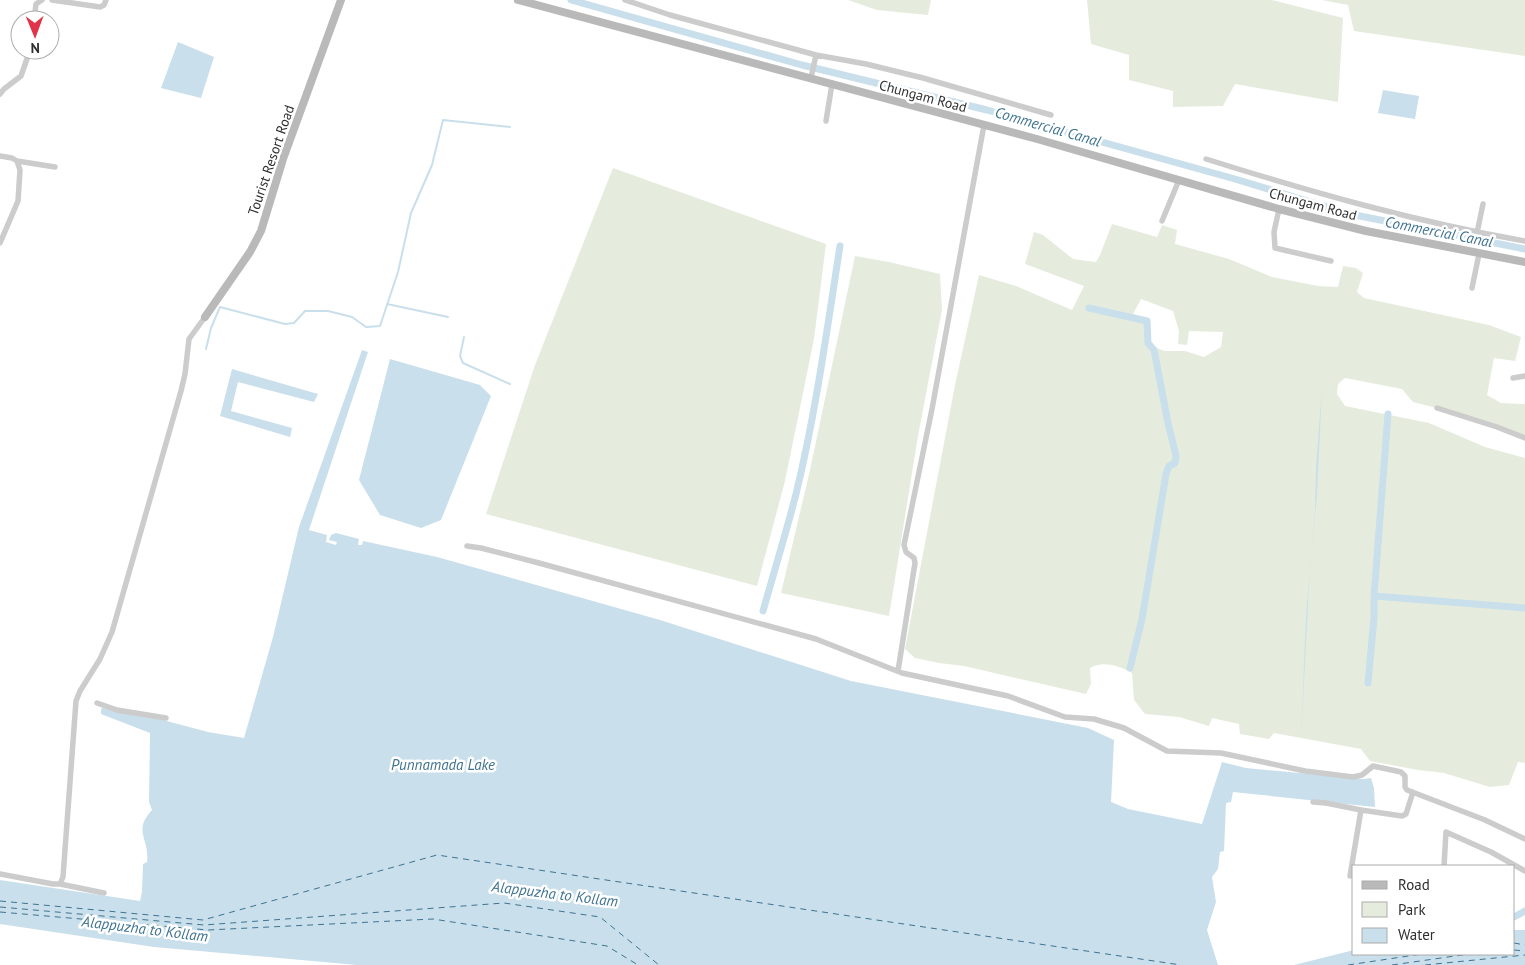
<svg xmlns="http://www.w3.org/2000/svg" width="1525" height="965" viewBox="0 0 1525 965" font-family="'PT Sans',sans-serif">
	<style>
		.green { fill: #e5ecdd; fill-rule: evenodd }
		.water { fill: #c9dfeb }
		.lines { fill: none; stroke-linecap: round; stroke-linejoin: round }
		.stream { stroke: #c9dfeb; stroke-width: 2 }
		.canal { stroke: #c9dfeb; stroke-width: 7 }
		.ferry { stroke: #3e7390; stroke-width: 1; stroke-dasharray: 6 5; stroke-linecap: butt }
		.street { stroke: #ccc; stroke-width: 5.5 }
		.secondary { stroke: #b9b9b9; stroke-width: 8 }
		.labels { text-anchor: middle; stroke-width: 5; stroke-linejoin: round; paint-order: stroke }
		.street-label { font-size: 14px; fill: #2f2f2f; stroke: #fff }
		.water-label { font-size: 15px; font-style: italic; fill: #3e7390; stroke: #fff }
	</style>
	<rect width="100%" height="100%" fill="#fff"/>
	<path class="green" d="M848 0H931L928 15 877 10Z
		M1087 0H1272L1343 18 1338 102 1235 84 1223 106 1173 107V91L1129 80V55L1091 44Z
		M1322 0H1525V56L1354 31 1348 5Z
		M613 168 826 244 814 339 785 481 757 586 486 514 535 365Z
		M1112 224 1157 237 1162 225 1177 230 1175 244 1229 259 1272 277 1318 286 1338 287 1343 266 1356 268 1363 273 1357 292 1364 298 1489 325 1521 337 1515 361 1494 358 1487 395 1501 403 1525 404V436L1468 416 1413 402 1402 389 1345 378 1338 384 1337 394 1345 406 1429 423 1485 447 1525 458V763L1518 762 1509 785 1490 787 1444 773 1418 770 1370 761 1361 749 1274 733 1269 739 1240 734 1239 724 1212 718 1209 726 1179 717 1145 714 1134 700 1132 673C1120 666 1103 660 1090 668L1091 684 1086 694 964 666 939 663 915 658 905 649 955 385 979 275 1016 286 1072 310 1084 286 1025 264 1034 232 1043 235 1073 259 1096 262 1100 255ZM1141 299 1173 311 1179 331 1178 344 1187 345 1189 331 1223 332 1221 347 1204 357 1185 351H1165L1145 344 1147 319 1133 314Z
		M855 256 889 262 940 274 942 310 918 436 889 616 781 593 810 470Z"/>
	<path class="water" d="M178 42 214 57 201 98 161 88Z
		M1383 90 1419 96 1415 119 1378 113Z
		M362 350 368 352 309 530 327 535 326 542 336 545 337 542 329 540 331 535 336 533 359 539 358 545H362L363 541 437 557 660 620 851 681 1088 728 1114 740 1111 802 1128 809 1202 824 1222 762 1246 768 1363 779 1371 778 1374 788 1375 807 1233 792 1231 802 1226 803 1224 851 1220 852 1218 869 1212 877 1216 902 1207 930 1218 965H357L154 947 0 924V880L140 901 142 892 143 864 147 862C150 838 132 832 152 810L149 802 150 733 101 714V709L107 705 208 732 244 738 273 637 299 527Z
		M390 359 480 385 491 396 441 520 421 528 380 515 359 480Z
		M232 369 318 394 314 402 238 382 231 411 292 428 290 437 220 416Z
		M1322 389 1317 494 1310 567 1301 739 1306 617 1315 509 1316 467Z
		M1514 930H1525V965H1294L1354 950V954H1514Z"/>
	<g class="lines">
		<path class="stream" d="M387 304 448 317
			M464 337 460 356 463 363 510 384
			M206 349 211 328 220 307 285 324 294 323 305 311H328L352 317 366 327 380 326 398 272 411 213 432 165 443 120 510 127"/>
		<path class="canal" d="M571 0 802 65 987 110 1235 179 1350 214 1525 249
			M1089 308 1147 321 1148 343 1154 350 1168 423 1176 456 1175 463 1169 466 1166 474 1142 619 1130 668
			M1374 596 1388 414
			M763 611C774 572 786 533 796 494 816 412 827 329 840 246
			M1368 683 1374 618V596L1525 608
			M1514 917 1525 911"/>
		<path class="ferry" d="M0 901 203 920 437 855 1181 965
			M0 907 204 925 504 903 600 917 659 965
			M0 912 208 930 433 919 607 946 638 965
			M1514 943 1525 945
			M1514 950 1525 951
			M1348 965 1422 954
			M1392 965 1469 954
			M1425 965 1525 955"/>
		<path class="street" d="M52 0 100 7 104 5 106 0
			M625 0 670 15 816 55 866 64 923 78 1051 115
			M34 20 36 4 42 0
			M811 78 816 55
			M0 94 4 89 21 76 30 50
			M826 121 832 84
			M0 156 12 158 17 161 20 170 18 201 0 243
			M1206 159C1311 192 1416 222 1525 241
			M17 161 55 167
			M1279 209 1274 232 1275 248 1331 261
			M1162 221 1179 180
			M1477 233 1483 204
			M1472 288 1479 254
			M1513 378 1525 376
			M1437 408 1497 427 1525 438
			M467 546 481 548 539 563 816 639 902 673 1008 696 1065 717 1094 719 1124 728 1167 751 1221 753 1305 771 1353 777 1362 775 1373 766 1401 772 1405 776V787L1407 790 1485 820 1525 839
			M898 671 915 563 914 558 906 552 904 545 932 409 984 125
			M97 703 117 710 166 718
			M1313 802 1326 803 1361 810 1402 816 1406 814 1413 792
			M1444 866 1446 832 1491 852 1525 871
			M0 874 53 884H60L104 893
			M1350 876 1361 810
			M60 884 63 877 76 701 80 691 100 659 112 632 181 391 185 374 189 339 205 317"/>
		<path class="secondary" d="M518 0 1037 139 1279 209 1366 231 1525 262
			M205 317 250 252 261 231 283 159 341 0"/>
	</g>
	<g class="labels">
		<g class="street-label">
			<text transform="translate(923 96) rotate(15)" y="5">Chungam Road</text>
			<text transform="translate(271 160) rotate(-71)" y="5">Tourist Resort Road</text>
			<text transform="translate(1313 204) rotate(15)" y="5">Chungam Road</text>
		</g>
		<g class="water-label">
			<text transform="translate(1048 127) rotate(16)" y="5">Commercial Canal</text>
			<text transform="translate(1439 232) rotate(11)" y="5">Commercial Canal</text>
			<text x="443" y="770">Punnamada Lake</text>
			<text transform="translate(555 894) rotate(7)" y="5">Alappuzha to Kollam</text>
			<text transform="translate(145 929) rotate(7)" y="5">Alappuzha to Kollam</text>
		</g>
	</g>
	<rect x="1352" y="865" width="162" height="90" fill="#ffffff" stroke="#acacac"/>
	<rect x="1362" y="881" width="25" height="8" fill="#b9b9b9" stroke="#acacac"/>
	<text x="1398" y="890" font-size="15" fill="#2f2f2f">Road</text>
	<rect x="1362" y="902" width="25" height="15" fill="#e5ecdd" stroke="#acacac"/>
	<text x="1398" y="915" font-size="15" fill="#2f2f2f">Park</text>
	<rect x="1362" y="928" width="25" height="15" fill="#c9dfeb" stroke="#acacac"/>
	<text x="1398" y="940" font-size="15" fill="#2f2f2f">Water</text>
	<g transform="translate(35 35) rotate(179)"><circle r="24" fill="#ffffff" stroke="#acacac"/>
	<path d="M0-4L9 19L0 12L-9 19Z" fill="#e23448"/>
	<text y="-8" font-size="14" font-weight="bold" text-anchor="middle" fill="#2f2f2f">N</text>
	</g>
</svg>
